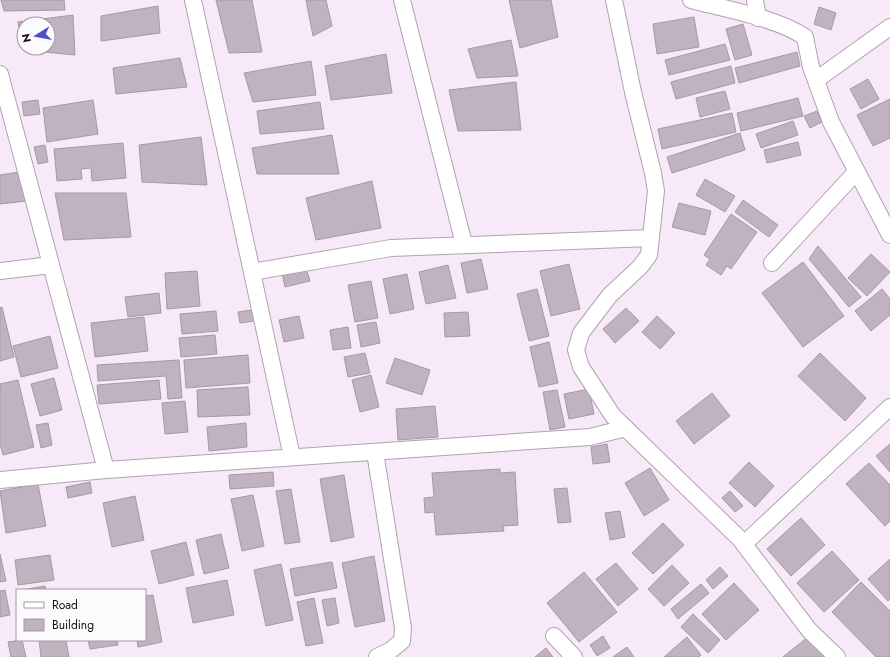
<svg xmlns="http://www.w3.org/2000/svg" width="890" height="657" viewBox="0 0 890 657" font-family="Jost,sans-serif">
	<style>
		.building { fill: #c1b2bf; stroke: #a798a5; fill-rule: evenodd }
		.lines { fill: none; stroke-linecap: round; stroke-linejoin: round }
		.street-casing { stroke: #b0a3b1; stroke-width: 18 }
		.street { stroke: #fff; stroke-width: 16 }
	</style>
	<rect width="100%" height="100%" fill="#f7e9f8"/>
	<path class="building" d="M1 0H64L65 10 4 11Z
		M216 0H252L262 52 229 53Z
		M306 0H326L332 26 313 36Z
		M509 0H551L558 37 520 48Z
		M158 6 160 33 101 41V16Z
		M819 7 836 13 831 30 814 24Z
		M73 15 75 55 23 50 18 22ZM24 24H48V48H24Z
		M694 17 699 47 657 54 653 24Z
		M743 24 752 55 735 60 726 29Z
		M511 40 518 76 477 78 468 49Z
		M725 44 730 60 669 75 665 60Z
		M797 52 800 66 739 83 735 68Z
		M386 54 392 93 331 100 325 66Z
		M180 58 187 87 116 94 113 68Z
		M311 61 316 95 253 102 244 73Z
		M731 66 735 83 676 99 671 82Z
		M868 79 879 99 861 109 850 89Z
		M516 82 521 130 458 131 449 90Z
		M725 91 730 109 700 117 696 98Z
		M798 98 803 116 741 131 737 113Z
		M890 99V138L873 146 857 115Z
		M38 100 40 114 24 116 22 102Z
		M93 100 98 134 47 142 43 108Z
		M320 102 324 129 260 134 257 111Z
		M817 111 822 122 810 128 804 116Z
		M732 113 736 132 662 149 658 129Z
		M793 121 798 135 761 148 756 134Z
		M740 133 745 150 672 173 667 157Z
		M332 135 339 174H257L252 148Z
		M201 137 207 185 142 182 139 145Z
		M798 142 801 155 767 163 764 150Z
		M123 143 126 178 92 181 91 168 81 169 82 179 57 181 54 149Z
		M45 145 48 162 38 164 34 147Z
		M19 172 27 201 0 204V175Z
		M705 179 735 196 725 212 696 195Z
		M372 181 381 228 316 240 306 198Z
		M55 193H126L131 237 64 240Z
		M743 200 778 225 769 237 735 212Z
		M679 203 711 211 705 235 672 227Z
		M731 214 757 232 731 269 727 266 721 275 706 265 710 259 704 255Z
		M818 246 861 297 849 307 809 259Z
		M871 254 890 272 867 296 848 278Z
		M481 259 488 289 467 293 461 263Z
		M803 262 844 316 803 347 762 293Z
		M569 264 580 309 551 316 540 271Z
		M448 265 456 298 426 304 419 272Z
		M306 268 310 281 285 287 282 273Z
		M197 271 200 306 167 309 165 273Z
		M407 274 414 309 390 314 383 279Z
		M371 281 378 318 355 322 348 285Z
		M537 289 549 336 529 341 517 294Z
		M882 289 890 299V315L871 331 855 311Z
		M159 293 161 313 128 317 125 297Z
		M2 307 14 357 0 361V308Z
		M626 308 639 321 615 343 603 329Z
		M252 310 254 321 240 323 238 312Z
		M216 311 218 331 182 334 180 314Z
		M468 312 470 336 445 337 444 313Z
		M299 316 304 338 284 342 279 320Z
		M657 316 675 333 660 349 642 332Z
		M144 317 148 351 95 357 91 323Z
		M376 322 380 343 361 347 357 325Z
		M348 327 351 348 333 350 330 330Z
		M215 335 217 354 181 357 179 338Z
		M50 336 58 368 21 377 13 346Z
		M549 342 558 383 539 387 530 347Z
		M365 353 370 373 348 377 344 357Z
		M820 353 866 398 845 421 798 376Z
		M248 355 250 383 186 388 184 360Z
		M395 358 430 370 422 395 386 383Z
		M179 360 182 398 168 399 166 376 98 381 97 365Z
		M371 375 379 407 360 412 352 380Z
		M54 378 62 410 40 416 31 384Z
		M18 380 34 447 3 455 0 444V384Z
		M159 380 161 399 99 404 97 385Z
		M248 387 250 415 198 417 197 390Z
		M589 389 594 414 569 419 564 394Z
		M557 390 565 427 550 430 543 392Z
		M712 393 730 416 694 444 676 421Z
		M185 401 188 432 165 434 162 403Z
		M435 406 438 437 398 440 396 409Z
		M48 423 52 445 41 448 36 425Z
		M246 423 247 447 209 451 207 427Z
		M607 444 610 462 593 464 591 447Z
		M890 444V472L876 456Z
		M749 462 774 486 755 507 729 483Z
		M869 463 890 485V521L885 526 846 484Z
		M650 468 669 500 644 516 625 483Z
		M500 469V473L515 472 518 525 503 526 504 531 436 535 434 512 425 513 424 498 434 497 432 473Z
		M273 472 274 486 230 489 229 475Z
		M344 475 354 537 331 542 320 479Z
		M90 482 92 493 68 498 66 487Z
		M38 484 46 526 6 533 0 491Z
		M567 488 571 522 558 523 554 489Z
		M291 489 300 542 285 544 276 491Z
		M730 491 743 506 735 512 722 498Z
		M253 495 264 546 242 551 231 499Z
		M135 496 144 540 112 547 103 503Z
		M620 511 625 537 610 540 605 513Z
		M801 518 825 545 791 576 767 549Z
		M663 523 684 545 653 574 632 553Z
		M221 534 229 568 204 574 196 540Z
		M186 542 194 575 159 584 151 551Z
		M832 551 859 580 824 612 797 583Z
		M0 554 6 581 0 582Z
		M50 555 54 580 18 585 15 560Z
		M374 556 385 621 355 627 342 563Z
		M890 559V599L888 601 868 579Z
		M332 562 337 588 295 596 290 569Z
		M616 563 638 589 618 606 596 579Z
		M281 564 293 620 266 626 254 570Z
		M672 565 689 583 664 606 648 589Z
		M720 567 728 576 713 589 706 580Z
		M584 572 617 612 579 642 547 603Z
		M227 580 234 615 193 623 186 588Z
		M861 582 890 611V657H876L832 612Z
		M734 583 759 610 726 640 702 614Z
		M701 584 709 593 678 619 671 609Z
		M45 586 46 590H21Z
		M5 590 10 615 0 617V591Z
		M153 595 162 642 138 647 137 640H145V596Z
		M314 598 323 643 306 646 297 602Z
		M335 598 339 623 327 626 322 600Z
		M693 614 720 640 708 653 681 627Z
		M603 636 610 648 597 656 590 645Z
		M687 637 701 655 699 657H664Z
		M808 637 825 657H783Z
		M22 640 26 657H11L8 642Z
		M39 640H66L69 657H41Z
		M88 640H117L118 645 90 649Z
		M627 647 634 657H613Z
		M546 648 553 657H535Z"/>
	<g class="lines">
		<defs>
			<path id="street" d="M193 0 292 457
				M402 0 464 244
				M614 0 633 92 653 173 656 191 649 255 640 267 610 295 581 333 576 350 581 367 613 416 740 539 809 630 837 657
				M691 0C726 9 776 18 805 37L811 67 831 122 890 235
				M755 0 758 18
				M0 74 106 470
				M816 80 890 27
				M772 263 856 172
				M0 271 51 265
				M252 272 391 248 651 238
				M375 452 403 628 402 641 391 650 377 657
				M0 480 106 470 590 437 626 428
				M744 544 890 407
				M554 636 574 657"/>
		</defs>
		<use href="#street" class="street-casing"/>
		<use href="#street" class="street"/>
	</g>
	<rect x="16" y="589" width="130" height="52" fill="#fdfafd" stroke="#9f9b9f"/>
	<rect x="24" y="602" width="20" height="6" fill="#ffffff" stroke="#9f9b9f"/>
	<text x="52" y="609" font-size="12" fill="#110d12">Road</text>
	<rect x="24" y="619" width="20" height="12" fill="#c1b2bf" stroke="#9f9b9f"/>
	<text x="52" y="629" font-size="12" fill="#110d12">Building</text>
	<g transform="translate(36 36) rotate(259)"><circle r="19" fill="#fdfafd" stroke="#9f9b9f"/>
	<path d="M0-3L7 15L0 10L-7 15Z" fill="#514fc5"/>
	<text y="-6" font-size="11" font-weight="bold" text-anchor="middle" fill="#110d12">N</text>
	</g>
</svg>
